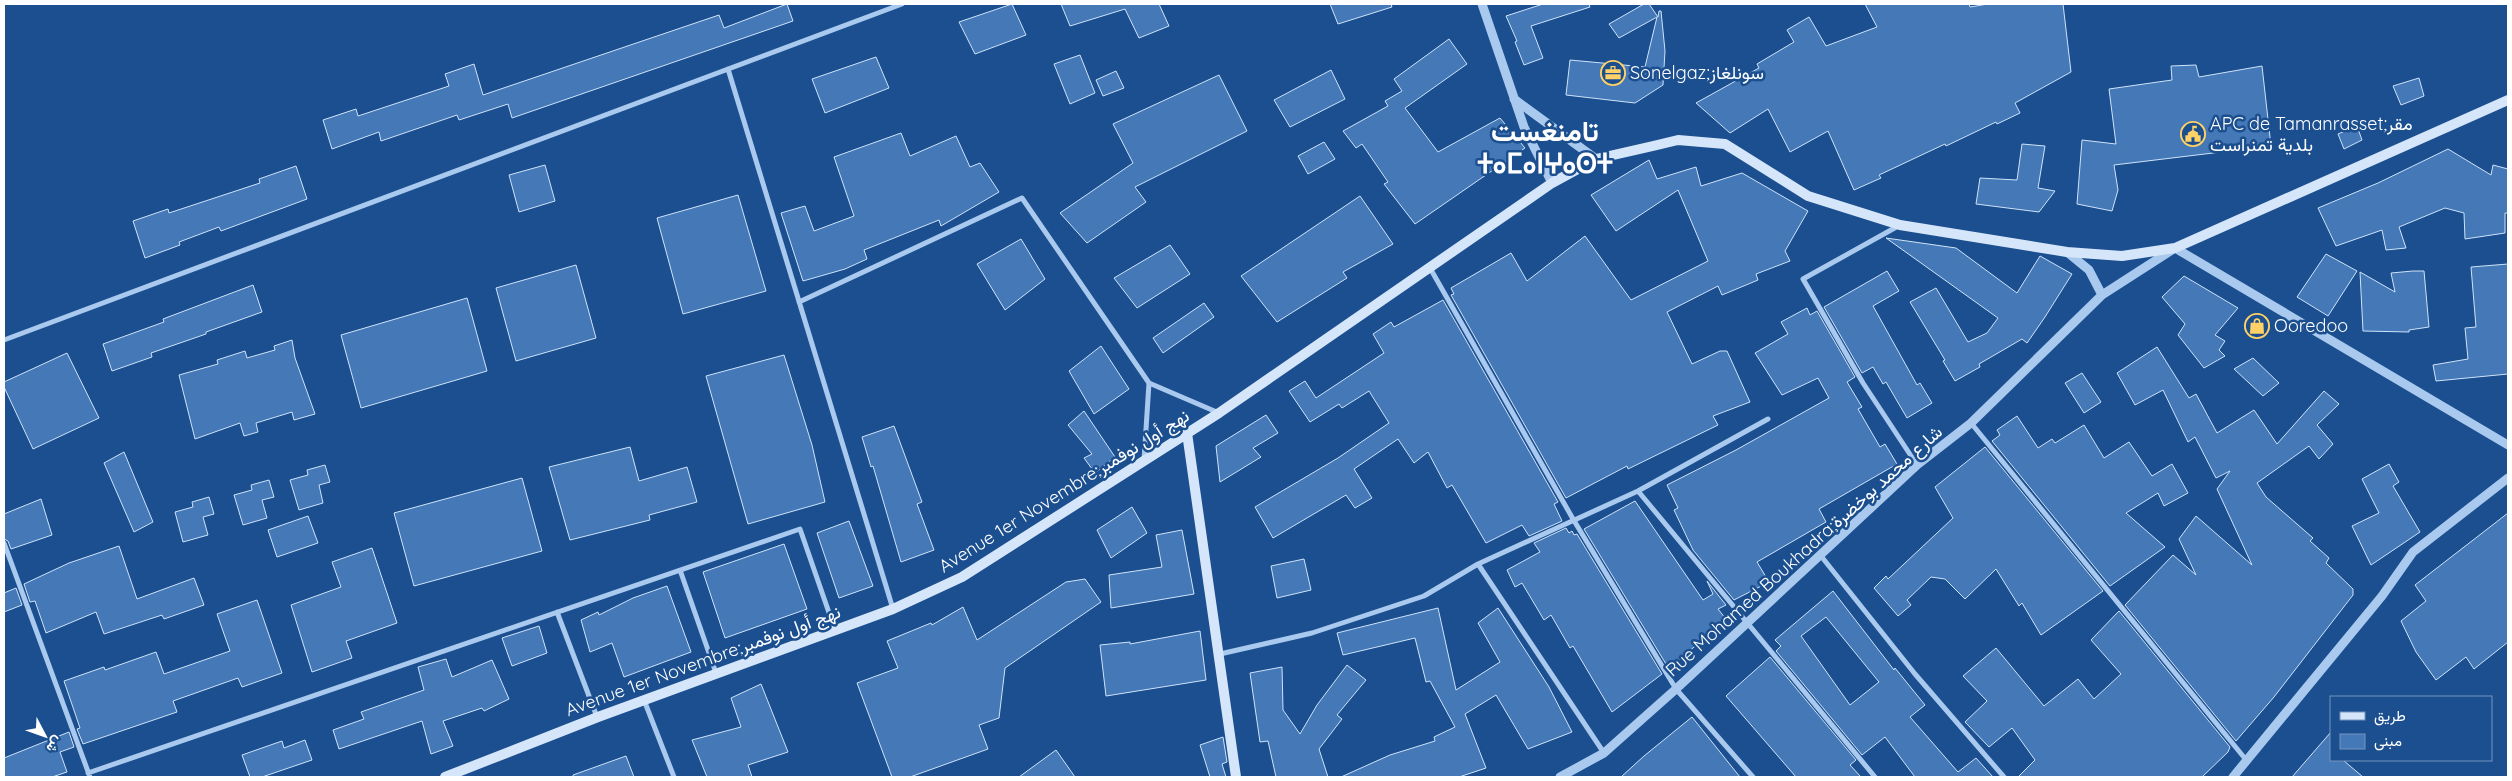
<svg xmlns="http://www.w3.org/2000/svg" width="2512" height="781" viewBox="0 0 2512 781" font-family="Quicksand,Vazirmatn,'Noto Sans Tifinagh',sans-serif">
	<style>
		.building { fill: #4478b7; stroke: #cfe3fa; fill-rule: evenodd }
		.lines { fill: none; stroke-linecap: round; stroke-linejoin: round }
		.minor { stroke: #a9c9ee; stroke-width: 5 }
		.tertiary { stroke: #a9c9ee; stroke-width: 9 }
		.secondary { stroke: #d6e6fa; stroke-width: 10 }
		.labels { text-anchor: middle; stroke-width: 5; stroke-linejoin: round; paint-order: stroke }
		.poi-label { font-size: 18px; fill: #fff; stroke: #1b4f8f; text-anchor: start }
		.street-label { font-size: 18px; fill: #fff; stroke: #1b4f8f }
		.town-label { font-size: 28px; font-weight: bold; fill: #fff; stroke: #1b4f8f }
	</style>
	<rect width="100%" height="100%" fill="#1b4f8f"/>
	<path class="building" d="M787 4 793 21 512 118 508 104 459 120 457 115 381 141 379 132 332 149 323 120 356 109 358 116 449 86 445 74 474 64 483 95 719 15 724 28Z
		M1012 4 1026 35 975 54 959 22Z
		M1061 4H1159L1169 26 1139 38 1125 9 1070 26Z
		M1330 4H1391L1392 7 1338 24Z
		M1543 4H1589L1590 7 1531 26 1543 58 1524 65 1515 42 1517 41 1506 16Z
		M1644 4H1649L1658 17 1659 11H1661L1665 51 1663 85 1635 103 1566 95 1570 60 1645 67 1657 17 1619 38 1609 24Z
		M1865 4H1969L1970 7 1988 4H2063L2071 72 2015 103 2020 113 1997 124 1996 122 1946 146 1945 144 1879 175 1881 178 1854 190 1828 131 1790 152 1768 109 1730 133 1696 103 1759 68 1757 64 1794 42 1787 30 1809 17 1826 46 1877 27Z
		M1449 39 1467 64 1405 108 1438 152 1500 118 1525 148 1415 224 1384 184 1388 182 1362 144 1356 148 1343 131 1388 106 1385 101 1402 91 1394 79Z
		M1080 55 1095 93 1070 104 1054 64Z
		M876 57 889 88 825 113 812 79Z
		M2196 65 2199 77 2262 66 2271 146 2114 165 2118 190 2112 211 2077 204 2082 140 2116 144 2109 89 2172 80 2171 66Z
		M1331 70 1345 99 1290 127 1274 100Z
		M1116 71 1124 88 1103 96 1096 80Z
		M1219 75 1247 131 1135 187 1146 202 1087 243 1060 213 1133 163 1113 124Z
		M2419 78 2424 96 2401 105 2393 86Z
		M2357 126 2362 140 2344 149 2338 134Z
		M901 133 910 156 956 136 970 167 980 163 999 192 941 226 939 220 864 250 867 259 845 269 803 281 781 213 805 206 814 231 854 216 834 157Z
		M1324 142 1335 159 1308 174 1298 156Z
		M2022 144 2045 146 2038 188 2055 191 2039 212 1976 204 1980 178 2017 180Z
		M2448 149 2491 175 2493 165 2508 169V213H2505V233L2465 239 2464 213 2445 208 2399 227 2406 248 2386 250 2382 230 2336 246 2318 208 2378 183Z
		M1649 160 1657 179 1696 167 1701 186 1742 173 1808 211 1785 251 1790 261 1756 274 1758 280 1722 295 1718 286 1667 312 1692 364 1720 351H1727L1750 402 1713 416 1718 425 1628 469 1627 466 1566 498 1451 295 1454 294 1451 288 1511 253 1527 281 1585 236 1631 300 1708 261 1678 190 1616 231 1591 195Z
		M545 165 555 201 519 212 509 175Z
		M296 166 307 199 221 231 219 227 179 242 180 245 145 258 133 221 168 209 169 213 260 183 259 179Z
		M738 195 766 291 683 314 657 218Z
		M1360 196 1393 244 1343 272 1347 278 1277 322 1241 276Z
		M1886 238 1956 248 2017 293 2040 256 2072 274 2045 317 2027 343 2022 339 1979 364 1980 367 1955 381 1943 361 1945 360 1910 302 1936 288 1968 342 1987 333 1998 318Z
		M1021 239 1045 279 1005 310 977 264Z
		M1170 245 1190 274 1137 308 1114 278Z
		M2326 254 2357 271 2328 316 2297 297Z
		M2508 264V374L2436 381 2433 365 2468 359 2465 328 2476 327 2471 267Z
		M576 265 596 338 516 361 496 288Z
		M1887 271 1899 291 1873 306 1917 385 1920 383 1932 403 1907 418 1886 382 1883 384 1873 367 1862 373 1824 307Z
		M2413 271H2424L2429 327 2409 330V332L2363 331 2360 272 2395 292 2391 273Z
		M2184 276 2238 308 2215 335 2225 341 2219 350 2225 356 2204 368 2178 335 2185 324 2162 297Z
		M253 285 262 312 206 332V334L151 353 152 357 112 371 103 344 164 322 163 319Z
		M467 298 487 371 361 408 341 335Z
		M1443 300 1558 502 1554 504 1562 521 1529 536 1522 525 1486 543 1452 485 1447 488 1428 452 1414 463 1398 439 1354 469 1372 498 1355 508 1346 495 1273 538 1255 507 1338 458 1389 423 1369 391 1342 408 1339 404 1310 422 1289 391 1305 381 1316 398 1384 353 1373 334 1391 322 1394 327Z
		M1204 303 1214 317 1163 353 1153 338Z
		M1807 308 1810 315 1817 311 1855 377 1847 382 1862 407 1858 409 1880 447 1885 444 1897 464 1819 509 1826 522 1757 562 1769 582 1734 600 1693 550 1674 510 1678 508 1667 485 1736 450 1829 398 1818 378 1782 395 1755 353 1788 334 1781 322Z
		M292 340 295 358 315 414 294 420 292 412 256 423 258 432 244 436 240 423 195 439 179 375 218 364 217 360 245 351 247 358 275 350 274 346Z
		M1101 346 1129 389 1094 414 1069 371Z
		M2157 347 2189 398 2196 394 2217 433 2254 410 2277 444 2324 391 2339 404 2317 425 2333 444 2319 459 2309 446 2257 483 2266 497 2313 538 2310 541 2329 558 2326 563 2353 589V595L2274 697 2236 741 2125 605 2173 555 2196 575 2179 539 2196 516 2252 565 2217 489 2230 471 2216 478 2195 437 2188 442 2163 390 2135 405 2117 373Z
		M67 353 99 418 33 449 4 387V382Z
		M784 355 812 445 825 502 748 524 706 376Z
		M2253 358 2279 383 2263 396 2234 369Z
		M2082 373 2101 402 2084 413 2065 383Z
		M1084 411 1115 457 1095 473 1084 458 1092 454 1068 425Z
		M1266 415 1278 433 1253 448 1261 457 1220 482 1216 446Z
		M2017 416 2038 448 2052 439 2055 443 2084 425 2104 458 2129 442 2152 476 2172 464 2188 493 2164 506 2158 493 2126 513 2165 547 2110 586 1992 441 2000 435 1997 430Z
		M894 426 922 502 917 504 934 550 901 562 873 466 871 467 862 437Z
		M630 447 639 481 687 467 697 502 649 515 650 520 570 540 549 467Z
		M1985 447 2103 591 2041 635 2022 603 2019 606 1996 569 1965 599 1945 579 1931 577 1907 600 1911 605 1898 616 1874 588 1886 576 1888 579 1953 518 1935 487Z
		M124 452 153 522 134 532 104 463Z
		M2389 464 2399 482 2393 486 2420 532 2371 565 2352 526 2379 513 2362 479Z
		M325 465 330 482 319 485 323 503 299 510 290 480 308 475 307 470Z
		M522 478 542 551 414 586 394 513Z
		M269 480 274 497 262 500 267 518 243 525 234 495 252 490 251 485Z
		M209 497 214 514 203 517 208 535 183 542 175 512 193 507 192 502Z
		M41 499 52 535 11 549 8 541 4 539V514Z
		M1635 501 1703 600 1713 594 1707 581 1726 605 1718 609 1726 619 1669 669 1584 529Z
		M1132 507 1147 533 1111 558 1097 530Z
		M2508 513V642L2474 669 2466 657 2436 680 2416 652 2401 621 2426 601 2415 585Z
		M308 516 318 543 277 557 268 530Z
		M849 521 873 586 839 598 817 533Z
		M1566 528 1569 533 1572 531 1574 535 1577 534 1662 674 1612 712 1573 646 1570 648 1551 615 1544 620 1522 583 1515 587 1507 570 1540 552 1534 543Z
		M1182 530 1194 594 1111 608 1109 575 1162 567 1156 535Z
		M784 544 807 609 725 638 703 572Z
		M119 546 137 599 194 578 204 605 164 619 162 615 104 634 96 612 46 633 35 601 30 602 24 584 69 563Z
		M372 548 397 623 346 641 352 658 312 672 291 605 341 587 332 562Z
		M1304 559 1311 590 1277 598 1271 566Z
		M1085 579 1101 602 1005 668 999 718 979 725 988 749 910 777H892L857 683 898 668 887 641 931 623 932 625 963 607 977 640 1066 582Z
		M667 586 691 652 624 677 612 643 590 652 581 620 598 612 599 615 633 598Z
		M16 588 22 605 4 612V593Z
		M1833 591 1894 670 1895 668 1925 705 1910 717 1958 772 1976 758 1993 777H1915L1885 737 1862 755 1776 651 1781 646 1775 640ZM1826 617 1879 682 1850 705 1801 636Z
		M257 600 282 673 242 687 238 678 173 701 177 712 83 744 77 729 80 728 64 681 104 667 105 670 156 652 164 674 230 651 217 614Z
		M1438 608 1456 690 1500 662 1478 623 1498 608 1549 687 1572 732 1528 749 1496 695 1465 714 1486 768 1459 777H1341L1390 755 1435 741 1434 737 1455 727 1430 681 1426 682 1415 638 1343 655 1337 633Z
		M2119 611 2230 747 2228 752 2202 777H2018L2035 760 2012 728 1989 747 1965 722 1987 701 1963 676 1996 648 2044 706 2078 679 2094 699 2121 674 2091 640Z
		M539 626 547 653 512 666 502 638Z
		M1200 631 1206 680 1106 696 1100 645 1130 642V644Z
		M1770 657 1856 760 1850 765 1861 777H1796L1726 696Z
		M446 659 452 677 492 660 509 699 484 711 482 708 443 721 453 746 431 754 422 721 339 749 333 730 364 719 361 712 424 690 418 667Z
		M1347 665 1366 680 1337 715 1342 719 1319 749 1328 777H1276L1268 741 1260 742 1250 673 1282 667 1283 710 1300 734 1317 705Z
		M761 684 788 752 748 765 752 777H707L692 740 741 727 731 698Z
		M1692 717 1740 777H1621L1644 756Z
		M69 732 74 747 60 752 67 772 52 777H4V758Z
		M2331 732V760H2343L2363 777H2292Z
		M1223 737 1227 762 1222 764 1226 777H1210L1200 745Z
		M305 740 312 760 262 777H250L242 755 282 741 284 748Z
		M1056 750 1075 777H1019Z
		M626 756 634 777H573V775Z"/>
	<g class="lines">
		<path class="minor" d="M728 69 893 609
			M1900 225 1803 279 1863 383 1917 465
			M1430 268 1573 519 1676 689 1753 777
			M799 302 1022 198 1149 383 1144 460
			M4 340 902 4
			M1149 383 1219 413
			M1971 423 2247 761
			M1638 491 1875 777
			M4 543 90 777
			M1821 556 1915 674 2004 777
			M1478 564 1604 753
			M680 570 716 673
			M557 612 597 717
			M1220 654 1312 633 1424 596 1478 564 1638 491 1768 419
			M644 700 674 777
			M88 773 800 529 835 630"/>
		<path class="tertiary" d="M1482 4 1524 127 1552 183
			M1514 99 1596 159
			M2067 252 2089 270 2102 295
			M1560 777 1604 753 1676 689 1917 465 1971 423 2102 295 2175 248 2508 445
			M2233 777 2382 596 2413 552 2508 478"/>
		<path class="secondary" d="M1187 433 1236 777
			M445 777 598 717 893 609 962 577 1219 413 1552 183 1596 159 1653 146 1678 140 1725 144 1808 196 1900 225 2067 252 2122 256 2175 248 2508 100"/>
	</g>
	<defs>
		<symbol id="office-ring" viewBox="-11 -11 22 22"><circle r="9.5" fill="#1b4f8f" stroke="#ffd166" stroke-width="1.5"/><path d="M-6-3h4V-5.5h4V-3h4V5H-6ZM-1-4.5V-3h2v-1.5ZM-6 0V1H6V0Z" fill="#ffd166"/></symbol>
		<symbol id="civic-ring" viewBox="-11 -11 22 22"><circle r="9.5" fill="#1b4f8f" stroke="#ffd166" stroke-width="1.5"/><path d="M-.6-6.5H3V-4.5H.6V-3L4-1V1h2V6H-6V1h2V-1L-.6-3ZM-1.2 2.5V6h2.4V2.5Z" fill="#ffd166"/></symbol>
		<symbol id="shop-ring" viewBox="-11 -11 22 22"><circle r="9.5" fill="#1b4f8f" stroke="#ffd166" stroke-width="1.5"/><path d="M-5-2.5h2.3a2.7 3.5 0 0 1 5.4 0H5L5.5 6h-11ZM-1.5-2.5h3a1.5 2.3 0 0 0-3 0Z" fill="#ffd166"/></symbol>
	</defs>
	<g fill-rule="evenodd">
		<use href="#office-ring" x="1599" y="59" width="28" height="28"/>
		<use href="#civic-ring" x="2179" y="120" width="28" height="28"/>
		<use href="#shop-ring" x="2243" y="312" width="28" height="28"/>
	</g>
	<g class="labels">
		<g class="poi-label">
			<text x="1630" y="79">Sonelgaz;سونلغاز</text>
			<text x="2210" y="130">APC de Tamanrasset;مقر<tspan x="2210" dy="21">بلدية تمنراست</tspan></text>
			<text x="2274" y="332">Ooredoo</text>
		</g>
		<g class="street-label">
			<text transform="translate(1064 491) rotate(-32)" y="6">Avenue 1er Novembre;نهج أول نوفمبر</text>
			<text transform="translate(1804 551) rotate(-42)" y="6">Rue Mohamed Boukhadra;شارع محمد بوخضرة</text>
			<text transform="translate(703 661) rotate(-20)" y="6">Avenue 1er Novembre;نهج أول نوفمبر</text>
		</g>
		<g class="town-label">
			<text x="1545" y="141">تامنغست<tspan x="1545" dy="32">ⵜⴰⵎⴰⵏⵖⴰⵙⵜ</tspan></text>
		</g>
	</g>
	<rect width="2512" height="781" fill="none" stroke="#ffffff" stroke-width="10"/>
	<rect x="2330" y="696" width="162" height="65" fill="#1b4f8f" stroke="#7695bc"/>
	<rect x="2340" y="712" width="25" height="8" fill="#d6e6fa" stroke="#7695bc"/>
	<text x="2374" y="721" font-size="15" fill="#ffffff">طريق</text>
	<rect x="2340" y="734" width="25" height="15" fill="#4478b7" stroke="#7695bc"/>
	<text x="2374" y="746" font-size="15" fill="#ffffff">مبنى</text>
	<g transform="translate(45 736) rotate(131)" stroke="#1b4f8f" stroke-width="4" paint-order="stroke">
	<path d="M0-4L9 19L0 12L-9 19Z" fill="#ffffff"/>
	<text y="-8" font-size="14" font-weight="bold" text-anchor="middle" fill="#ffffff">ش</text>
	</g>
</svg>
